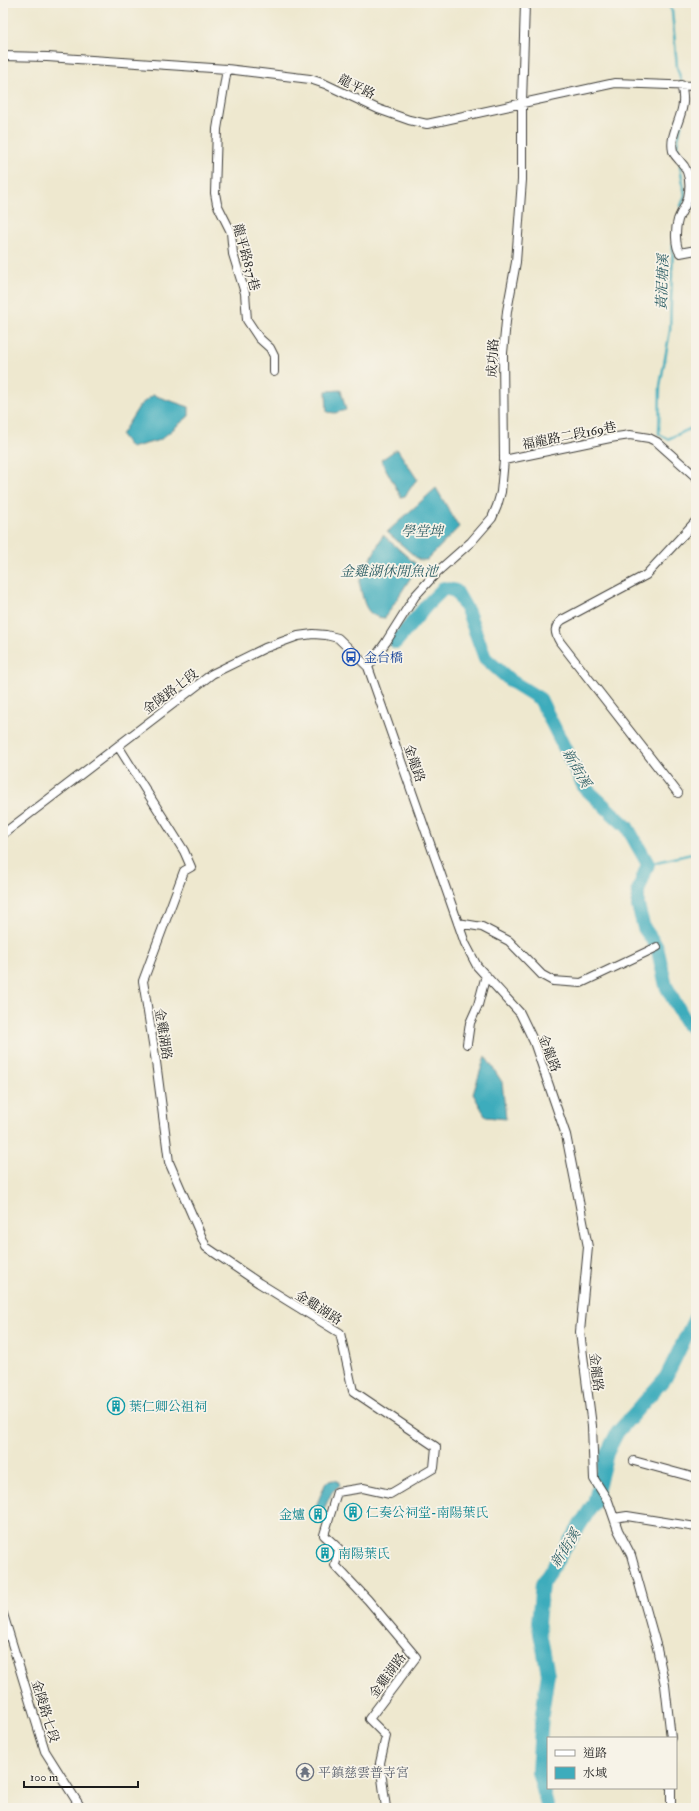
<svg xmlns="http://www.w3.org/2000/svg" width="699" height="1811" viewBox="0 0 699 1811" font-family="'IM FELL Double Pica','Noto Serif TC',serif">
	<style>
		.water { fill: #3eacbc; stroke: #2d646c }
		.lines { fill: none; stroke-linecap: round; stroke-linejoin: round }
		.stream { stroke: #3eacbc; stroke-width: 2.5 }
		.river { stroke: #3eacbc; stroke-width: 14 }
		.minor-casing { stroke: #3c3b37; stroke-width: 10 }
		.minor { stroke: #fff; stroke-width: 8 }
		.labels { text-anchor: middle; stroke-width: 3.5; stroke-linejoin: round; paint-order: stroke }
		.street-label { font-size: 13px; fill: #1c1c1c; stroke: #f7f3e8 }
		.transit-label { font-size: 13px; fill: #164399; stroke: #f7f3e8; text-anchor: start }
		.culture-label { font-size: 13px; fill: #0d838f; stroke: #f7f3e8; text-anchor: start }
		.worship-label { font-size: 13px; fill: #5b616d; stroke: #f7f3e8; text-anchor: start }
		.water-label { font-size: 14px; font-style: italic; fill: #2b5d64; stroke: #f7f3e8 }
	</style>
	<rect width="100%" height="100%" fill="#f7f3e8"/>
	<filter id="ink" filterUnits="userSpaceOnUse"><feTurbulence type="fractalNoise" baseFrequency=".025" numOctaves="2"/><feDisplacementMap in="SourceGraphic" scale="8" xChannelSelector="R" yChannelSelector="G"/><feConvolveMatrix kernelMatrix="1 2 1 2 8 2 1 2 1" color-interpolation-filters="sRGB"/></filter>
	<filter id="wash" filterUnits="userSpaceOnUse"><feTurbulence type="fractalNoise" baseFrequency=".012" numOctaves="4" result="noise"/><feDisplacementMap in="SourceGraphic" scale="16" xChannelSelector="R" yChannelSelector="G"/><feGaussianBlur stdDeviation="0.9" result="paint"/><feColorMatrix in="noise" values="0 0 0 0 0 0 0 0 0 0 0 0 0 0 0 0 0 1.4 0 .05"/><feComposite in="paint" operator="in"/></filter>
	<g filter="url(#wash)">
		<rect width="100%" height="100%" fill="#eee8cf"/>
		<path class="water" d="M341 390 346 410 335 413 327 412 326 391Z
			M153 395 189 407V416L160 440 131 448 121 435 140 405Z
			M397 449 417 479 405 496 401 497 381 460Z
			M436 488 459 527 427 560H419L387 532Z
			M383 535 418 566 385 618C363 617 364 599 359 582Z
			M485 1056 502 1082 506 1119 486 1117 473 1094Z
			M333 1480 338 1481 340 1485 332 1492 323 1511 320 1510 316 1506 326 1482Z"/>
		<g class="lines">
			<path class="stream" d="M669 3 672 11 677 67 681 80
				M686 106 688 98 686 94
				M679 155 677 144 682 121
				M680 166 685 195 681 206
				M673 244 670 331 660 386 659 434 668 439 696 426
				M648 864 696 853"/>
			<path class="river" d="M396 642 427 605 444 588 456 591 468 612 485 658 511 681 540 699 584 787 627 827 648 864 638 891V906L644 928 657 947 666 986 687 1024 696 1032
				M548 1808 538 1771 542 1714 548 1674 538 1622 542 1584 594 1503 607 1453 617 1433 666 1377 696 1316"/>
		</g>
	</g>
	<g filter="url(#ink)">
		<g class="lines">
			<defs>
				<path id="minor" d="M3 56 47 57 227 69 310 79 325 84 378 109 409 120 427 124 615 83 696 86
					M227 69 217 129 215 193 217 204 231 232 233 254 245 293 247 320 259 338 270 348 274 356V372
					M681 85C690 113 668 130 673 151 674 155 677 157 680 161 690 171 691 184 688 198 686 206 680 213 678 220 675 229 675 246 680 253L696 250
					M504 460 610 438 630 435 649 438 657 442 696 477
					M368 667 386 642 415 596 437 572 471 542 492 518 497 506 501 492 504 460 503 353 507 311 516 262 522 180V103L525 3
					M118 746 184 851 191 867 184 871 143 981 156 1062 169 1162 206 1247 259 1283 340 1333 353 1391 436 1447 434 1468 390 1494 363 1488 337 1492 324 1535 339 1549 335 1565 368 1600 416 1657 369 1719 386 1736 380 1763 386 1808
					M678 793 560 642C554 632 554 627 562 620L646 575 696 521
					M3 834 212 674 265 648 298 636 313 634 326 635 338 638 368 667 465 943 477 966 520 1013 534 1042 566 1135 588 1247 580 1332 592 1426 594 1479 608 1501 618 1530 631 1555 657 1648 665 1685 671 1738
					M458 923 482 927 509 941 542 975 553 981 581 983 657 947
					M467 1044 470 1023 478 1005 486 975
					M634 1461 696 1478
					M614 1518 627 1516 696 1527
					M3 1614 45 1751 81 1808
					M671 1808V1788"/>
			</defs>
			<use href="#minor" class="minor-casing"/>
			<use href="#minor" class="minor"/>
		</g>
	</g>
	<defs>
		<symbol id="bus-ring" viewBox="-11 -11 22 22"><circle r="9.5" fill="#f7f3e8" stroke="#1a4fb4" stroke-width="1.5"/><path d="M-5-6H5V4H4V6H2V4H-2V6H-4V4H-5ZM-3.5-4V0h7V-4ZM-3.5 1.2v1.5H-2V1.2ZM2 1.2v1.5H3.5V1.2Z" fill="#1a4fb4"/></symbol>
		<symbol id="building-ring" viewBox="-11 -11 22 22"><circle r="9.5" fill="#f7f3e8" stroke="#0f9aa8" stroke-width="1.5"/><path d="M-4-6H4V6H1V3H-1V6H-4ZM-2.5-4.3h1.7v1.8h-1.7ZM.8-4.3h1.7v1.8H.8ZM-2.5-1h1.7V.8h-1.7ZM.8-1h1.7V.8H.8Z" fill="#0f9aa8"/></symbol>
		<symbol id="temple-ring" viewBox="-11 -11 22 22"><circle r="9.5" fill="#f7f3e8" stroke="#6b7280" stroke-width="1.5"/><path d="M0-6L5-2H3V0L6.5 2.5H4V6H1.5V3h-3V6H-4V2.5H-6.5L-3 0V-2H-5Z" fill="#6b7280"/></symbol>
	</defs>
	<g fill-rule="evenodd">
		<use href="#bus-ring" x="341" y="647" width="20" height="20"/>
		<use href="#building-ring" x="106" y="1396" width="20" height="20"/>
		<use href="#building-ring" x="343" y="1502" width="20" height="20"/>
		<use href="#building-ring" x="308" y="1504" width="20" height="20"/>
		<use href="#building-ring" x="315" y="1543" width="20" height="20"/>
		<use href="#temple-ring" x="295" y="1762" width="20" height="20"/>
	</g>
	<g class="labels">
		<g class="street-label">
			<text transform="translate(357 86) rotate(26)" y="5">龍平路</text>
			<text transform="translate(247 257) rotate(75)" y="5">龍平路837巷</text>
			<text transform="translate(492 358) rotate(-87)" y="5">成功路</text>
			<text transform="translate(569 435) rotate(-11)" y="5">福龍路二段169巷</text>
			<text transform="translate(170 691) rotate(-37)" y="5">金陵路七段</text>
			<text transform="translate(415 763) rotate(71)" y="5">金龍路</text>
			<text transform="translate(164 1034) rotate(81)" y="5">金雞湖路</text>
			<text transform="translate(550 1053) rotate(69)" y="5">金龍路</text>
			<text transform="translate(319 1307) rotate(32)" y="5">金雞湖路</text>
			<text transform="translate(597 1372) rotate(83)" y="5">金龍路</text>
			<text transform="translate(387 1675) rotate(-54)" y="5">金雞湖路</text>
			<text transform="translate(46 1711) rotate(73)" y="5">金陵路七段</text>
		</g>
		<g class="transit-label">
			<text x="364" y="662">金台橋</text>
		</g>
		<g class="culture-label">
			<text x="129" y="1411">葉仁卿公祖祠</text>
			<text x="366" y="1517">仁奏公祠堂-南陽葉氏</text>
			<text x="305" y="1519" text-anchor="end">金爐</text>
			<text x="338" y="1558">南陽葉氏</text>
		</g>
		<g class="worship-label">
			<text x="318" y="1777">平鎮慈雲普寺宮</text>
		</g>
		<g class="water-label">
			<text transform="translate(662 282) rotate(-88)" y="5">黃泥塘溪</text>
			<text x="422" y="536">學堂埤</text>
			<text x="389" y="576">金雞湖休閒魚池</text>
			<text transform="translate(577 768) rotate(60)" y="5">新街溪</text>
			<text transform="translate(565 1548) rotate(-57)" y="5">新街溪</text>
		</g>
	</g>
	<rect width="699" height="1811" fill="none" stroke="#f7f3e8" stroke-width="16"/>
	<rect x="547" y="1737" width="130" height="52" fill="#f7f3e8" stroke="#9f9d96"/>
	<rect x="555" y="1750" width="20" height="6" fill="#ffffff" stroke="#9f9d96"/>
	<text x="583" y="1757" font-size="12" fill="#1c1c1c">道路</text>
	<rect x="555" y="1767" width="20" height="12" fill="#3eacbc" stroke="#9f9d96"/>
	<text x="583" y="1777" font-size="12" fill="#1c1c1c">水域</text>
	<path d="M24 1781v6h114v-6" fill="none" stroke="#1c1c1c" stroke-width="2"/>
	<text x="30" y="1781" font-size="12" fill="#1c1c1c" stroke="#f7f3e8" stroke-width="3" paint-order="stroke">100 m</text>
</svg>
